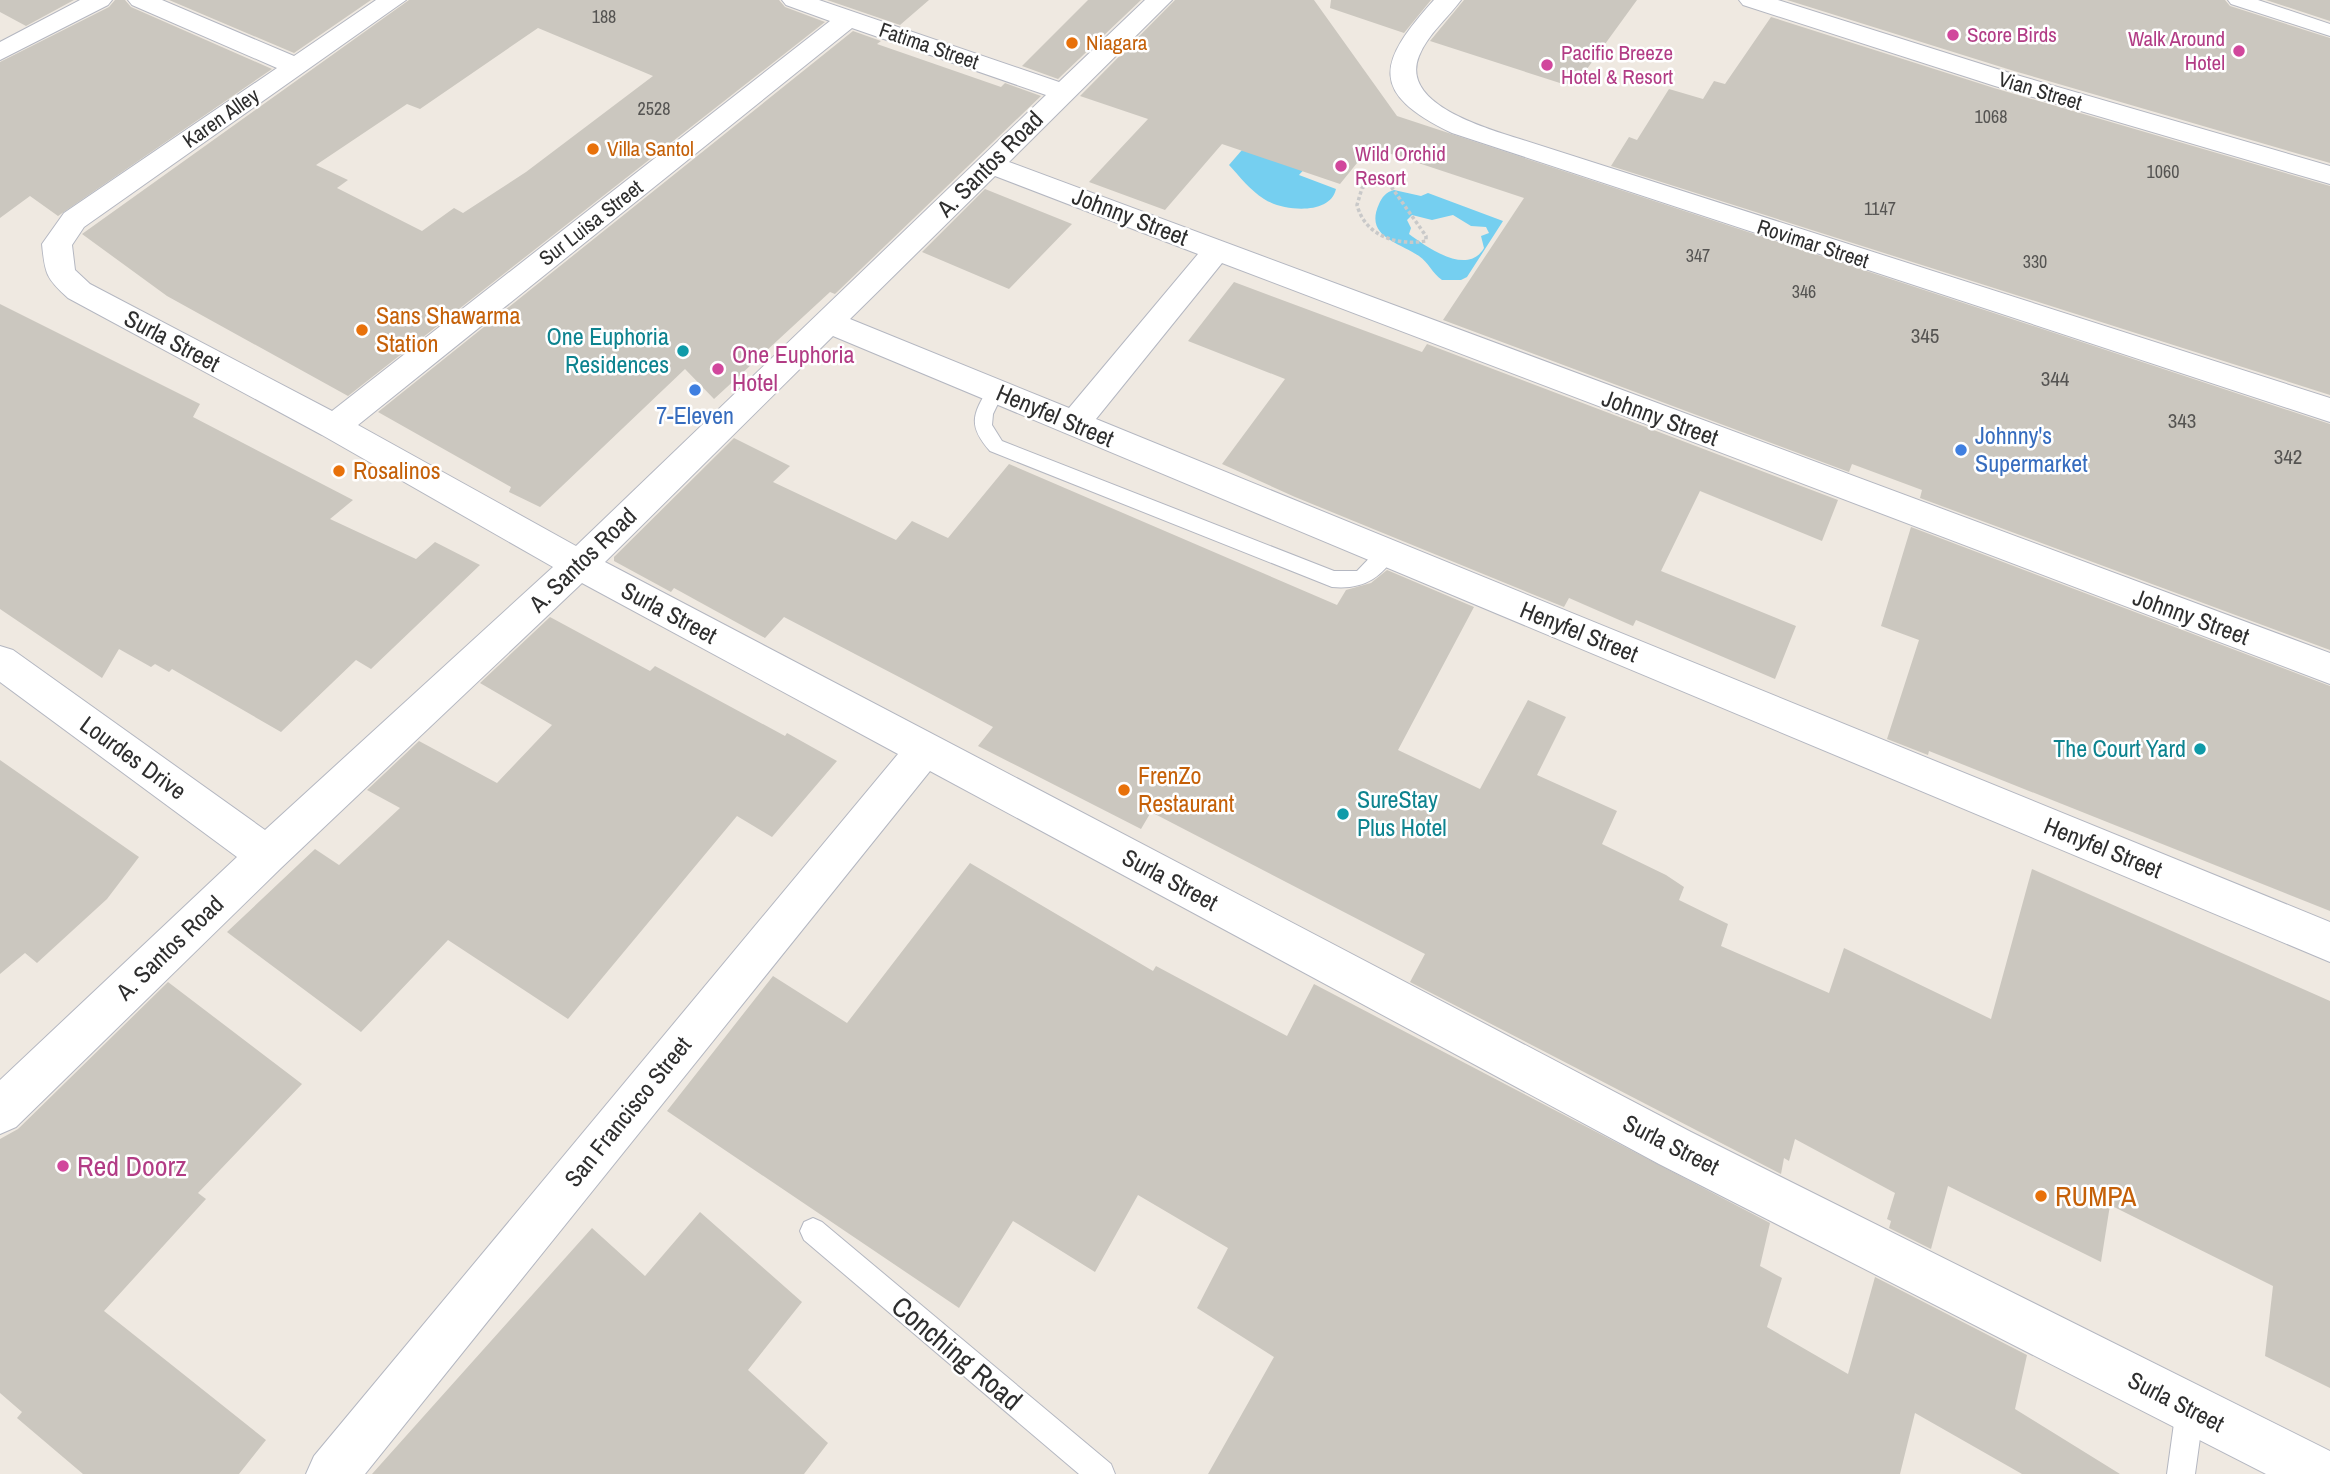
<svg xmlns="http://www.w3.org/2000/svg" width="2330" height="1474" viewBox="0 0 2330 1474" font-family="'Archivo Narrow',sans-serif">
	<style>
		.water { fill: #75cff0; fill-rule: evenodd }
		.building { fill: #cbc7bf; fill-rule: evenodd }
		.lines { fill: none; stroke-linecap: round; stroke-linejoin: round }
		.service-casing { stroke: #b4b7c1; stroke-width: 2 }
		.pedestrian-casing { stroke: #b4b7c1; stroke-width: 2 }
		.minor-casing { stroke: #b4b7c1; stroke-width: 2 }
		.path { stroke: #c9c9c9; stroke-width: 3.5; stroke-dasharray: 3.5 2.5; stroke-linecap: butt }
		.service { fill: #fff; fill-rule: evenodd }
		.pedestrian { fill: #fff; fill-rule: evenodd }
		.minor { fill: #fff; fill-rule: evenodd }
		.hotel-dot { fill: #d1479c; stroke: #fff; stroke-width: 2.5 }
		.food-dot { fill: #e8710a; stroke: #fff; stroke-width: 2.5 }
		.culture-dot { fill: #0f9aa8; stroke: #fff; stroke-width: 2.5 }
		.shop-dot { fill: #3f7fe0; stroke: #fff; stroke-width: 2.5 }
		.labels { text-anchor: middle; stroke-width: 5; stroke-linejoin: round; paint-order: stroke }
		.far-number-label { font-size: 18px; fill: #555452 }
		.far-hotel-label { font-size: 21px; fill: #b23c85; stroke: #fff; text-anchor: start }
		.far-food-label { font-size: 21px; fill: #c56008; stroke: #fff; text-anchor: start }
		.far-street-label { font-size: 21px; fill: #2e2e2e; stroke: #fff }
		.number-label { font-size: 21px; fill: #555452 }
		.street-label { font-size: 24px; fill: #2e2e2e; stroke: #fff }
		.food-label { font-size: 24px; fill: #c56008; stroke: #fff; text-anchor: start }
		.culture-label { font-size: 24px; fill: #0d838f; stroke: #fff; text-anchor: end }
		.hotel-label { font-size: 24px; fill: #b23c85; stroke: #fff; text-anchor: start }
		.shop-label { font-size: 24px; fill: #366cbe; stroke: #fff }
		.near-hotel-label { font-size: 28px; fill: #b23c85; stroke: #fff; text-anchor: start }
		.near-food-label { font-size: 28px; fill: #c56008; stroke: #fff; text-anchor: start }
		.near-street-label { font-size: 28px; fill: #2e2e2e; stroke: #fff }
	</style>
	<rect width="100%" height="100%" fill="#efe9e1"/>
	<path class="water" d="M1273 114 1315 157 1299 175 1336 189C1330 216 1282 211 1264 199 1250 190 1240 177 1229 165Z
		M1394 190 1421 196 1428 193 1503 221 1467 277 1461 280H1442C1432 273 1429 263 1419 256 1399 242 1364 237 1379 204 1382 197 1386 192 1394 190ZM1412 215 1432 220 1453 215 1471 226 1486 227 1489 233 1481 236 1484 248C1467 278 1423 244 1409 234L1411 228 1407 220Z"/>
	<path class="building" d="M0 0H74L26 26 0 12Z
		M115 0H125L131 7 272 69 58 216 30 196 0 218V62L109 7Z
		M169 0H371L294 53Z
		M409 0H779L785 7 825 22 348 396 167 296 82 234ZM538 28 653 76 526 172 463 213 454 208 422 231 337 188 348 180 316 165 407 104 420 109Z
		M827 0H929L900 25Z
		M1088 0H1141L1058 79 1022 66Z
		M1175 0H1314L1397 116 2330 424V650L1920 498 1922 490 1852 464 1849 472 1443 320 1524 198 1370 147 1340 184 1222 144 1165 210 1089 182 1148 119 1080 96Z
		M1331 0H1431L1404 33 1330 8Z
		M1464 0H1637L1576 84H1563L1430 41Z
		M1787 0H2225L2230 6 2330 38V163L2014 71Z
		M2266 0H2330V21Z
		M1771 17 1994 88 2330 186V395L1611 166 1629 137 1637 140 1669 89 1703 99 1714 81 1725 84Z
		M853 31 881 41 877 44 1001 87 1005 83 1041 96 835 294 830 292 714 399 685 369 540 507 509 492 511 487 378 412Z
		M985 189 1072 224 1009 289 922 252Z
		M1234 282 1422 352 1427 344 1838 500 1822 541 1700 491 1661 571 1796 626 1775 679 1636 620 1633 626 1569 598 1564 607 1295 497 1222 464 1285 379 1188 341Z
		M0 304 200 404 193 417 353 500 330 519 416 559 435 542 480 565 371 669 356 660 281 732 172 669 169 672 155 664 151 667 119 649 102 678 0 609Z
		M734 438 790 466 773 482 896 540 912 521 948 538 1009 464 1337 605 1346 590 1371 583 1387 570 1474 607 1398 750 1480 789 1528 700 1566 717 1537 775 1617 811 1602 844 1666 875 1684 887 1679 900 1728 924 1721 946 1829 993 1844 948 1991 1019 2032 869 2330 1001V1388L2265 1356 2273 1286 2110 1205 2101 1262 1948 1186 1931 1249 1889 1228 1891 1221 1887 1219 1895 1193 1795 1139 1789 1161 1784 1158 1781 1174 1410 982 1425 954 1151 812 1141 829 978 746 993 727 901 678 784 617 765 638 674 588 671 592 614 561V557Z
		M1911 527 2330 686V911L1929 751 1928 755 1887 739 1919 640 1881 626Z
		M550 617 650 671 655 666 785 736 787 733 837 761 772 837 737 816 568 1019 448 940 361 1032 227 932 315 849 339 865 400 808 367 790 419 741 497 783 552 725 480 683Z
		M0 760 139 857 107 899 37 963 25 953 0 974Z
		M970 863 1153 971 1156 966 1287 1036 1314 984 1770 1223 1760 1266 1782 1278 1767 1327 1848 1374 1875 1277 2027 1355 2015 1409 2120 1474H2022L1915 1413 1900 1474H1208L1274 1357 1197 1308 1228 1248 1138 1195 1095 1272 1013 1221 959 1308 667 1111 773 976 847 1023Z
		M168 982 302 1084 198 1193 206 1199 104 1311 266 1440 239 1474H83L17 1418 22 1412 0 1393V1139L18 1129Z
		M700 1212 802 1302 748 1370 828 1443 804 1474H372L592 1228 645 1276Z"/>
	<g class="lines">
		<defs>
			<path id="service" d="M995 385 1004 391 993 414 992 425 1002 441 1334 571H1357L1379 548 1386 545 1396 553C1382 579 1361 590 1332 587L990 451C967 425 973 414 989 387Z
				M813 1218 822 1222 1111 1464 1115 1474H1079L804 1240 800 1231 804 1222Z
				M2190 1395 2200 1399 2204 1409 2195 1474H2167L2176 1409 2180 1399Z"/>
			<path id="pedestrian" d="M2228 0H2258L2330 24V36L2231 4Z"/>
			<path id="minor" d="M80 0H112L108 5 0 60V42Z
				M128 0H162L294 56 376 0H406L84 227 72 245 75 270 90 284 332 411 830 21 786 5 782 0H819L1059 82 1145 0H1172L1009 162 2330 653V684L1222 263 1096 419 2330 922V962L833 336 605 562 1691 1132 2330 1451V1474H2266L1659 1164 930 771 365 1474H306L314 1456 898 754 582 583 281 868 16 1127 0 1134V1080L237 857 0 682V646L13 650 265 830 553 567 322 435 68 298C46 278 45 274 42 244L64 213 277 68 132 5ZM852 28 1046 95 576 546 358 425ZM995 176 1198 254 1069 408 850 319Z
				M1434 0H1461C1447 19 1428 34 1419 56 1399 105 1489 129 1523 140L2330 398V422L1452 133C1369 93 1377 63 1434 0Z
				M1739 0H1778L2013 74 2330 166V184L1995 86 1743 5Z"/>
		</defs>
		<use href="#service" class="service-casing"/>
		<use href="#pedestrian" class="pedestrian-casing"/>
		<use href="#minor" class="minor-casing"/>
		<path class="path" d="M1375 180 1390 185 1426 236V241C1397 246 1365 236 1357 205L1362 188Z"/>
		<use href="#service" class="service"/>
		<use href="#pedestrian" class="pedestrian"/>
		<use href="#minor" class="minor"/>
	</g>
	<g class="hotel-dot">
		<circle cx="1953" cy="35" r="7"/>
		<circle cx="2239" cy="51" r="7"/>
		<circle cx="1547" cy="65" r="7"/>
		<circle cx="1341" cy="166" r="7"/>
		<circle cx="718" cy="369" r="7"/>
		<circle cx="63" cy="1166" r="7"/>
	</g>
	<g class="food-dot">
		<circle cx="1072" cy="43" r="7"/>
		<circle cx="593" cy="149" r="7"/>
		<circle cx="362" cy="330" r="7"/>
		<circle cx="339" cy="471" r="7"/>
		<circle cx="1124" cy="790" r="7"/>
		<circle cx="2041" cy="1196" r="7"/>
	</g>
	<g class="culture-dot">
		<circle cx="683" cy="351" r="7"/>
		<circle cx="2200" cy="749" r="7"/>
		<circle cx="1343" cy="814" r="7"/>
	</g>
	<g class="shop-dot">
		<circle cx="695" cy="390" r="7"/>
		<circle cx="1961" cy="450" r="7"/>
	</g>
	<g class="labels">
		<g class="far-number-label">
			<text x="604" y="23">188</text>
			<text x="654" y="115">2528</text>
			<text x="1991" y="123">1068</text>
			<text x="2163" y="178">1060</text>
			<text x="1880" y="215">1147</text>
			<text x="1698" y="262">347</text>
			<text x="2035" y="268">330</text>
			<text x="1804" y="298">346</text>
		</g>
		<g class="far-hotel-label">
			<text x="1967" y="42">Score Birds</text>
			<text x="2225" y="46" text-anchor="end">Walk Around<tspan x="2225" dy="24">Hotel</tspan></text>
			<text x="1561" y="60">Pacific Breeze<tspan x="1561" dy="24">Hotel &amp; Resort</tspan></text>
			<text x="1355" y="161">Wild Orchid<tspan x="1355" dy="24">Resort</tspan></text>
		</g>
		<g class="far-food-label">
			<text x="1086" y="50">Niagara</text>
			<text x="607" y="156">Villa Santol</text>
		</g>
		<g class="far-street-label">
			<text transform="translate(929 46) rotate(19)" y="7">Fatima Street</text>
			<text transform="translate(2040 91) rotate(17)" y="7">Vian Street</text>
			<text transform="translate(221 118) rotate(-35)" y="7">Karen Alley</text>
			<text transform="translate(591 223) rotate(-38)" y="7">Sur Luisa Street</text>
			<text transform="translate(1813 244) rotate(18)" y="7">Rovimar Street</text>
		</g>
		<g class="number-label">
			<text x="1925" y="343">345</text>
			<text x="2055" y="386">344</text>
			<text x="2182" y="428">343</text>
			<text x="2288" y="464">342</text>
		</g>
		<g class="street-label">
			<text transform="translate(990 164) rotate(-45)" y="8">A. Santos Road</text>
			<text transform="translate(1130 217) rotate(21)" y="8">Johnny Street</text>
			<text transform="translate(172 341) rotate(28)" y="8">Surla Street</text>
			<text transform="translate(1055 416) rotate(23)" y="8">Henyfel Street</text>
			<text transform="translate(1660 418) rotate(20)" y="8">Johnny Street</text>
			<text transform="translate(583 560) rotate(-44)" y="8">A. Santos Road</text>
			<text transform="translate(669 613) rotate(28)" y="8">Surla Street</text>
			<text transform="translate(2191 617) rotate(20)" y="8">Johnny Street</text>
			<text transform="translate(1579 632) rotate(22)" y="8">Henyfel Street</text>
			<text transform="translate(133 758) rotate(36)" y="8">Lourdes Drive</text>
			<text transform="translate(2103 848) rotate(22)" y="8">Henyfel Street</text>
			<text transform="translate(1170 880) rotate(28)" y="8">Surla Street</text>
			<text transform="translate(170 948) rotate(-44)" y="8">A. Santos Road</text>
			<text transform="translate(628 1112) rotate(-51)" y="8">San Francisco Street</text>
			<text transform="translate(1671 1145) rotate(27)" y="8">Surla Street</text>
			<text transform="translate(2176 1402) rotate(27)" y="8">Surla Street</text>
		</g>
		<g class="food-label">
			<text x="376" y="324">Sans Shawarma<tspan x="376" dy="28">Station</tspan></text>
			<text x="353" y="479">Rosalinos</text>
			<text x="1138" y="784">FrenZo<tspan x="1138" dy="28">Restaurant</tspan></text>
		</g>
		<g class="culture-label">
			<text x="669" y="345">One Euphoria<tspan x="669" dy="28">Residences</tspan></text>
			<text x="2186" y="757">The Court Yard</text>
			<text x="1357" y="808" text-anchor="start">SureStay<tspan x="1357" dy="28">Plus Hotel</tspan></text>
		</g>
		<g class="hotel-label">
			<text x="732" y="363">One Euphoria<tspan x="732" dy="28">Hotel</tspan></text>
		</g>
		<g class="shop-label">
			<text x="695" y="424">7-Eleven</text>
			<text x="1975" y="444" text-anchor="start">Johnny's<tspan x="1975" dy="28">Supermarket</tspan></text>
		</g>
		<g class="near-hotel-label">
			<text x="77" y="1176">Red Doorz</text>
		</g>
		<g class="near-food-label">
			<text x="2055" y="1206">RUMPA</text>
		</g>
		<g class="near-street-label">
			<text transform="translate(957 1353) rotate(40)" y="10">Conching Road</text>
		</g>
	</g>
</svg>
